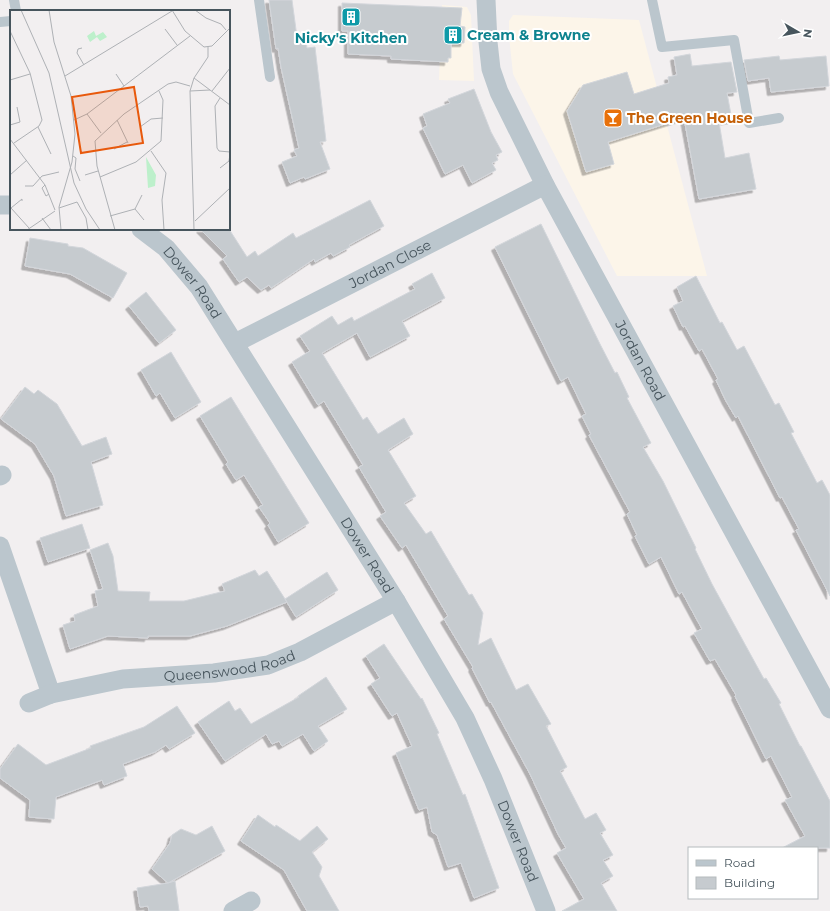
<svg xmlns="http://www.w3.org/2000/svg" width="830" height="911" viewBox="0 0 830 911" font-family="Montserrat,sans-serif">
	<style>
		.commercial { fill: #fcf5e9 }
		.building { fill: #c6cbcf; stroke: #d3d6db; filter: url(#shadow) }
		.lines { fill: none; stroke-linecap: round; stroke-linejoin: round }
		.lane { stroke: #bbc6cd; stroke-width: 10 }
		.street { stroke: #bbc6cd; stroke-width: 19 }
		.labels { text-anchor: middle; stroke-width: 4; stroke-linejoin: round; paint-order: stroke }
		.culture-label { font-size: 14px; font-weight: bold; fill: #0d838f; stroke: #fff; text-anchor: start }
		.food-label { font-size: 14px; font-weight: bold; fill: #c56008; stroke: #fff; text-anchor: start }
		.street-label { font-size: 14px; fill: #47555d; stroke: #fff }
		.inset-road { fill: none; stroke: #aeb1b5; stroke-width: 1 }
		.view { fill: #e8590c; fill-opacity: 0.15; stroke: #e8590c; stroke-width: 2 }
		.inset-edge { fill: none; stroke: #47555d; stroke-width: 2 }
	</style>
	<defs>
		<filter id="shadow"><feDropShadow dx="-3.5" dy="3.5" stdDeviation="0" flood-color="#0004"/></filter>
	</defs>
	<rect width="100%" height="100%" fill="#f2eff0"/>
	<path class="commercial" d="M442 5 467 7 471 15 474 81 439 80Z
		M513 15 639 20 707 276H617L513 74 509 36V21Z"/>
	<path class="building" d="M269 0H292L297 37 301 36 302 42 306 41 307 48 315 47 326 141 320 142 330 169 305 179 304 177 290 183 282 162 297 156 294 150 299 148 281 67 278 48 276 49Z
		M342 3 462 8 460 26 465 27 464 43H451V58H448V62L391 59V56L348 54V31H342Z
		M690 54 692 66 731 62 737 92 727 93 732 120 719 122 725 158 749 153 756 189 699 199 684 118 608 142 614 164 586 172 567 111 583 85 627 72 634 94 669 83 668 77 677 75 674 57Z
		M779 56 780 60 826 56 829 86 771 92 769 78 748 81 744 60Z
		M474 89 491 132 502 152 496 155 498 160 492 163 496 170 472 183 463 165 445 174 423 128 427 126 423 114 450 103 448 99Z
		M370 200 384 226 349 245 350 247 333 256 331 253 315 262 314 259 271 288 269 285 261 290 247 277 239 282 223 259 227 256 200 229H229L247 257 255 251 258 256 293 233 296 238Z
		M541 224 600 344 615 373 617 372 629 397 627 398 651 443 643 447 663 481 696 548 695 549 712 584 764 679 766 678 781 703 779 704 800 746H801L830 801V848H782L805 836 785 800 792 797 771 756 766 759 735 696 736 695 715 659 710 661 694 633 702 629 682 592 679 594 661 557 649 564 635 536 637 535 627 514 630 512 589 435 591 434 582 416 586 414 568 377 561 381 495 247Z
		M30 238 68 244V246L83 248 127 273 113 298 70 274 25 266Z
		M432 273 445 298 402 321 410 336 370 357 357 333 322 353 363 420 367 417 378 434 404 418 413 434 388 450 416 496 404 503 426 534 431 531 469 595 472 594 483 613 478 645 491 638 516 690 528 684 551 724 546 726 567 767 560 771 585 819 596 813 606 830 600 833 613 855 603 860 613 876 601 883 617 911H562L584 899 557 853 566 848 558 834 530 774 491 702 490 703 472 668 473 667 444 619 448 616 406 545 402 548 380 516 386 512 359 467 363 465 324 401 318 405 292 362 310 351 300 336 332 316 338 325 352 317 354 321 415 289 412 284Z
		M696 276 720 323 722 322 737 350 744 346 775 405 779 403 794 432 791 433 817 483 822 480 830 495V596L796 530 799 529 782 497 780 498 738 416 736 418 726 401 716 380 718 379 702 349 699 351 685 326 683 327 673 306 683 301 677 287Z
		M146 292 176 330 159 343 129 306Z
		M171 352 201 402 175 418 160 393 156 396 141 370Z
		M25 387 34 394 38 390 57 404 82 446 106 437 112 454 91 462 103 505 66 516 54 476 35 444 1 419Z
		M231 397 309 523 278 542 268 525 270 523 259 507 263 505 244 475 236 480 226 464 228 462 200 416Z
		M82 524 90 548 48 562 40 538Z
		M108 543 113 556 118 591 150 592 149 601H184L225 591 222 584 255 570 259 576 267 571 287 602 227 626 190 636H148V638L108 636 70 649 63 625 75 621 74 615 98 606 95 591 103 589 90 550Z
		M327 572 338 590 296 617 285 599Z
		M384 644 421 699 422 698 439 733 437 734 463 795 465 794 499 888 474 898 461 863 448 867 437 835 432 832 427 807 419 810 396 753 412 746 397 713 392 716 371 684 380 678 366 656Z
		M326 677 347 709 318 726 328 741 314 751 303 734 282 746 279 741 272 744 266 734 225 761 198 722 229 701 235 711 240 708 251 724 299 697 298 696Z
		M177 706 195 733 169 749 166 745 155 752 123 764 127 776 104 785 102 780 56 797 54 819 29 817 30 800 0 778V769L18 744 46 765 91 748 90 746 144 727Z
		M258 815 275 827 276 825 300 841 317 826 328 839 312 852 322 867 319 876 339 911H307L284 870 241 841Z
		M212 826 225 851 168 883 175 881 179 911H149L148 906 140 907 137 888 168 883 152 869 170 843 172 835 181 829 196 835Z"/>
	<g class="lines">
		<path class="lane" d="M14 0 16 11
			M259 0 270 77
			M652 0 662 47 734 40 749 123 779 118
			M0 22 11 21"/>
		<g class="street">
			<path id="s1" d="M486 0 488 42 491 69 499 92 545 185 830 709"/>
			<path d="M0 205H11"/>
			<path id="s2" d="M141 229 166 248 199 287 396 601 465 718 493 779 546 911"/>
			<path id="s3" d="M235 343 545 185"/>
			<path d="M0 476 2 475"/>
			<path d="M0 546 51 694"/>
			<path id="s4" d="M29 703 51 694 123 679 214 673 268 665 300 652 396 601"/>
			<path d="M233 911 251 901"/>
		</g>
	</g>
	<defs>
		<symbol id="building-square" viewBox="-11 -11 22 22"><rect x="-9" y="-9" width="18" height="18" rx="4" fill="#0f9aa8" stroke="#fff"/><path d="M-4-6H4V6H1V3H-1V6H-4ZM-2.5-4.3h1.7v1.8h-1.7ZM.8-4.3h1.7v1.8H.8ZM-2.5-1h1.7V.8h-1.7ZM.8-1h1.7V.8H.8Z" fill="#fff"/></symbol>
		<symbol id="bar-square" viewBox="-11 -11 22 22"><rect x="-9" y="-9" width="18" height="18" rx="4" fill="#e8710a" stroke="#fff"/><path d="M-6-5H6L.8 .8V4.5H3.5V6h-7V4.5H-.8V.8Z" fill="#fff"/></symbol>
	</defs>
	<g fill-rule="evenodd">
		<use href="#building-square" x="340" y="6" width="22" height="22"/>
		<use href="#building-square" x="442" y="24" width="22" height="22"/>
		<use href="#bar-square" x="602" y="107" width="22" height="22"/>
	</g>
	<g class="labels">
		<g class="culture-label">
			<text x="467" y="40">Cream &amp; Browne</text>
			<text x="351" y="43" text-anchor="middle">Nicky's Kitchen</text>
		</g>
		<g class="food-label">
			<text x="627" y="123">The Green House</text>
		</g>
		<g class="street-label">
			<text dy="5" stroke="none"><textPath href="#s3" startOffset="174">Jordan Close</textPath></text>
			<text dy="5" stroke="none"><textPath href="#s2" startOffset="75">Dower Road</textPath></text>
			<text dy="5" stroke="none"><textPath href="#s1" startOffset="397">Jordan Road</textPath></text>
			<text dy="5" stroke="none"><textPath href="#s2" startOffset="399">Dower Road</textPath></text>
			<text dy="5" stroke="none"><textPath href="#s4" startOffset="205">Queenswood Road</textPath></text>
			<text dy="5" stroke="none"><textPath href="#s2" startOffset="723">Dower Road</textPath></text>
		</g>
	</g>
	<g transform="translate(10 10)">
		<rect width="220" height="220" fill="#f2eff0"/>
		<path d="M84 21 86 26 93 22 97 27 90 31 87 27 80 32 77 26ZM136 147 146 165 145 176 138 178Z" fill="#bdf0cb"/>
		<path class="inset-road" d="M11 0 39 63 64 173 76 199 90 220M39 0 44 32 61 86 65 124 62 152 49 197 51 220M162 0 175 21 194 37 202 36 220 18M185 0 196 8 211 14 216 20M155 19 167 35M0 21 20 63 32 110 29 116 4 133M72 38 68 39 67 43 74 55M106 64 114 76M55 66 162 1M184 68 220 95M0 70 20 64M180 81 200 80M202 81 220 58M210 88 205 96 207 138 209 141 220 142M77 104 91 123M64 110 77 104 180 26M107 110 118 133M0 115 10 112 7 97M28 117 41 144M130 117 141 109 153 108M0 129 35 175 45 200M104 139 117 132M141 141 156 163 152 190 154 220M63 146 66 148 65 159 70 171M210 158 219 151 220 144M0 165 17 150M75 165 88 161M90 167 126 152 151 131 153 90 149 81M35 175 32 178 36 186 39 184M15 176H23L32 166 49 162M12 191V189L1 198 19 218M49 198 67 192 76 208 78 220M125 199 134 210M100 206 125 199 132 185M32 208 41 220M185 211 220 178M17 220 45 201M105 220 87 156 85 131 114 104 158 74 166 72 180 76M184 220 180 81 184 68 198 47V37"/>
		<path class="view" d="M124 77 133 133 71 143 62 87Z"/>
		<rect width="220" height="220" class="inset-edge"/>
	</g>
	<rect x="688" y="847" width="130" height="52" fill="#ffffff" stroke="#b5bbbe"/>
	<rect x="696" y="860" width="20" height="6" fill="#bbc6cd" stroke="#b5bbbe"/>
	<text x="724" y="867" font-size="12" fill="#47555d">Road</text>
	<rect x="696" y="877" width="20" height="12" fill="#c6cbcf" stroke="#b5bbbe"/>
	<text x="724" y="887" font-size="12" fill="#47555d">Building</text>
	<g transform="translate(798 32) rotate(99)" stroke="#ffffff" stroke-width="3" paint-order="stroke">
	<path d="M0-3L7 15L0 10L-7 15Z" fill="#47555d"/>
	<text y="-6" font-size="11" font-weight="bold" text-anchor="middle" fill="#47555d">N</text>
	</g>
</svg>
